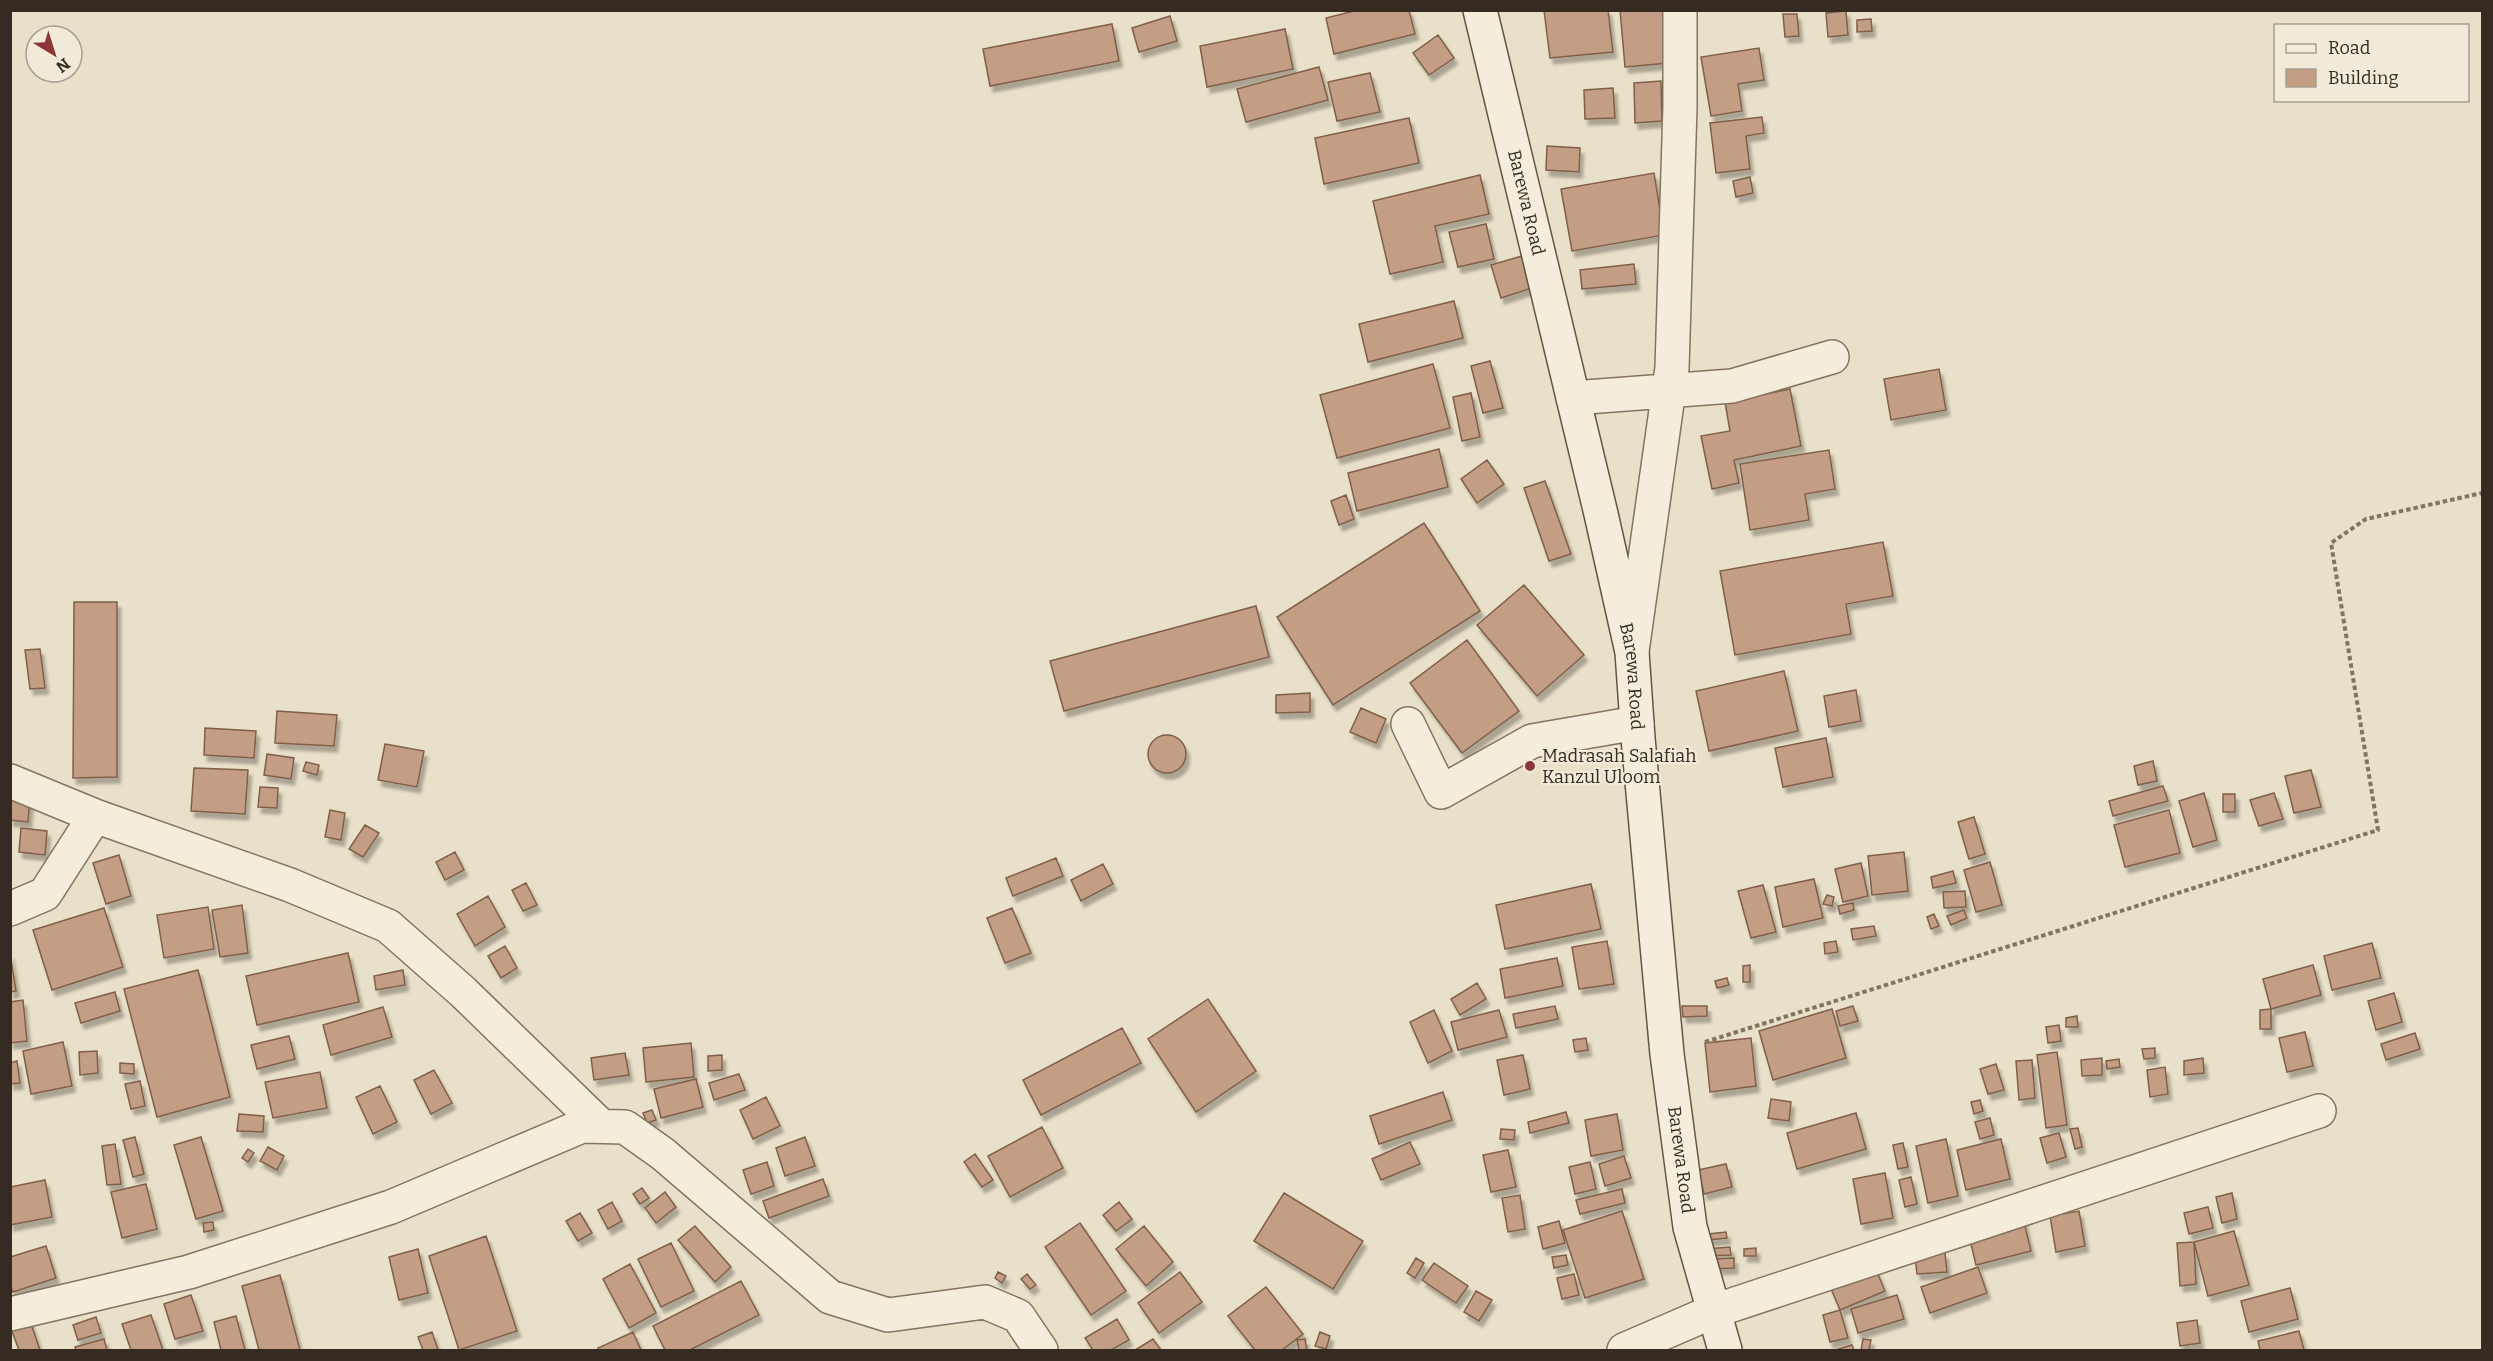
<svg xmlns="http://www.w3.org/2000/svg" width="2493" height="1361" viewBox="0 0 2493 1361" font-family="Bitter,serif">
	<style>
		.building { fill: #c39e84; stroke: #805f49; stroke-width: 1.5; filter: url(#shadow) }
		.lines { fill: none; stroke-linecap: round; stroke-linejoin: round }
		.minor-casing { stroke: #847360; stroke-width: 36 }
		.secondary-casing { stroke: #665443; stroke-width: 36 }
		.path { stroke: #847360; stroke-width: 4; stroke-dasharray: 4.5 3; stroke-linecap: butt }
		.minor { stroke: #f5eddb; stroke-width: 33 }
		.secondary { stroke: #f5eddb; stroke-width: 33 }
		.poi-dot { fill: #8c3737; stroke: #f2ead8; stroke-width: 2 }
		.labels { text-anchor: middle; stroke-width: 4.5; stroke-linejoin: round; paint-order: stroke }
		.street-label { font-size: 18px; fill: #362b22; stroke: #f2ead8 }
		.poi-label { font-size: 18px; fill: #362b22; stroke: #f2ead8; text-anchor: start }
	</style>
	<defs>
		<filter id="shadow"><feDropShadow dx="3.5" dy="6" stdDeviation="1.5" flood-color="#0004"/></filter>
	</defs>
	<rect width="100%" height="100%" fill="#e9e0c9"/>
	<path class="building" d="M1358 10H1409L1415 34 1334 54 1326 18Z
		M1544 10H1608L1613 52 1550 58Z
		M1620 10H1664L1669 63 1625 67Z
		M1846 11 1848 35 1828 37 1826 13Z
		M1783 14H1797L1799 36 1785 37Z
		M1170 16 1177 41 1139 52 1132 28Z
		M1871 19 1872 31 1857 32V20Z
		M1112 24 1119 61 990 86 983 49Z
		M1285 29 1293 69 1207 87 1200 46Z
		M1438 35 1454 58 1429 75 1413 53Z
		M1759 48 1764 80 1738 84 1742 111 1711 116 1701 57Z
		M1319 67 1328 100 1246 122 1237 89Z
		M1370 73 1380 112 1337 121 1328 82Z
		M1661 81 1662 121 1635 123 1634 83Z
		M1613 88 1615 118 1585 119 1584 90Z
		M1762 117 1764 133 1746 136 1750 169 1716 173 1710 123Z
		M1409 118 1419 163 1324 184 1315 138Z
		M1547 146 1580 148 1579 172 1546 170Z
		M1654 173 1664 235 1572 251 1561 189Z
		M1480 175 1489 214 1435 226 1443 262 1390 274 1373 201Z
		M1750 177 1753 193 1736 197 1733 181Z
		M1486 224 1494 259 1458 267 1449 232Z
		M1522 256 1532 288 1501 298 1491 265Z
		M1634 264 1636 284 1582 289 1580 270Z
		M1454 301 1463 338 1368 362 1359 324Z
		M1490 361 1503 408 1483 413 1471 366Z
		M1433 364 1450 428 1337 458 1320 395Z
		M1939 369 1946 410 1891 420 1884 379Z
		M1790 389 1801 446 1734 460 1739 483 1712 489 1701 436 1730 431 1725 402Z
		M1471 393 1480 437 1462 441 1453 397Z
		M1439 449 1448 487 1357 511 1348 473Z
		M1829 450 1835 489 1805 494 1809 520 1750 530 1740 464Z
		M1487 460 1504 484 1477 503 1461 479Z
		M1545 481 1571 554 1549 561 1524 488Z
		M1346 495 1354 519 1339 525 1331 501Z
		M1424 523 1480 611 1333 705 1277 617Z
		M1883 542 1893 596 1846 604 1851 634 1735 655 1720 571Z
		M1524 585 1584 655 1537 696 1477 625Z
		M74 602H117V777L73 778Z
		M1256 606 1269 657 1064 711 1050 661Z
		M1467 640 1519 711 1462 753 1410 683Z
		M40 649 45 688 30 689 25 650Z
		M1784 671 1798 731 1709 751 1696 691Z
		M1856 690 1861 721 1829 727 1824 696Z
		M1310 693V712L1276 713V695Z
		M1361 708 1386 719 1376 743 1350 732Z
		M277 711 337 715 334 746 275 743Z
		M205 728 256 731 254 758 204 755Z
		M1148 754a19 19 0 1 1 38 0a19 19 0 1 1-38 0Z
		M1826 738 1833 777 1783 787 1775 748Z
		M385 744 424 751 417 787 378 780Z
		M267 754 294 758 291 779 264 775Z
		M2153 761 2157 781 2138 785 2134 766Z
		M306 762 319 765 317 775 303 771Z
		M194 768 248 770 245 814 191 811Z
		M2311 770 2321 807 2294 813 2285 776Z
		M2163 786 2168 801 2113 816 2109 801Z
		M260 787 278 788 277 808 258 807Z
		M2204 793 2217 840 2193 847 2179 801Z
		M2274 793 2283 819 2259 826 2250 800Z
		M2223 794H2235V812H2223Z
		M10 795 30 797 28 822 10 820Z
		M330 810 345 813 341 840 325 837Z
		M2169 810 2180 853 2125 867 2114 825Z
		M1974 817 1985 854 1969 859 1958 822Z
		M365 825 379 833 363 857 349 849Z
		M21 828 47 831 45 855 19 852Z
		M455 852 464 870 445 880 436 862Z
		M1904 852 1908 891 1872 895 1868 856Z
		M119 855 131 896 106 904 93 863Z
		M1056 858 1063 876 1013 896 1006 878Z
		M1990 862 2002 905 1976 912 1964 870Z
		M1861 863 1868 896 1843 902 1835 869Z
		M1103 864 1113 884 1081 901 1071 880Z
		M1953 871 1956 883 1933 888 1931 877Z
		M1814 879 1823 918 1783 927 1775 887Z
		M526 883 537 905 523 911 512 890Z
		M1591 884 1601 929 1505 949 1496 905Z
		M1763 885 1776 932 1751 938 1738 891Z
		M1965 891 1966 907 1944 908 1943 892Z
		M1827 895 1834 897 1832 906 1823 904Z
		M488 896 505 927 475 946 457 914Z
		M1853 903 1854 910 1840 914 1838 906Z
		M242 905 248 953 220 957 212 910Z
		M208 907 214 949 164 958 157 915Z
		M104 908 123 967 52 990 33 930Z
		M1012 908 1031 953 1005 963 987 918Z
		M1964 910 1967 918 1951 925 1947 916Z
		M1934 914 1939 926 1931 929 1927 917Z
		M1874 926 1876 936 1853 940 1851 929Z
		M1607 941 1614 984 1579 989 1572 947Z
		M1836 941 1838 952 1825 954 1824 943Z
		M2372 943 2381 978 2332 990 2324 956Z
		M505 946 517 968 501 978 488 956Z
		M10 953 16 991 10 992Z
		M348 953 359 1002 257 1025 246 976Z
		M1557 958 1563 986 1505 998 1500 969Z
		M1750 965V982H1743V966Z
		M2313 965 2321 995 2271 1009 2263 979Z
		M198 970 230 1097 157 1117 124 989Z
		M403 970 405 985 376 990 374 976Z
		M1727 978 1729 985 1717 988 1715 981Z
		M1477 983 1486 999 1460 1015 1451 999Z
		M115 992 120 1011 81 1023 75 1003Z
		M2394 993 2402 1022 2376 1030 2368 1001Z
		M1208 999 1256 1071 1196 1112 1148 1039Z
		M23 1000 27 1041 10 1043V1002Z
		M1555 1006 1558 1019 1516 1028 1513 1014Z
		M1682 1006H1707V1016L1683 1017Z
		M1853 1006 1858 1021 1840 1026 1836 1011Z
		M383 1007 392 1037 331 1055 323 1025Z
		M1832 1009 1846 1058 1773 1080 1759 1031Z
		M2271 1009V1029H2260V1010Z
		M1434 1010 1452 1051 1428 1063 1410 1022Z
		M1499 1010 1507 1037 1458 1050 1451 1022Z
		M2077 1016 2078 1027H2066V1018Z
		M2059 1025 2061 1041 2048 1043 2046 1027Z
		M1122 1028 1141 1063 1041 1115 1023 1080Z
		M2305 1032 2313 1066 2287 1072 2279 1038Z
		M2415 1033 2420 1049 2386 1060 2381 1044Z
		M289 1036 295 1059 257 1069 251 1045Z
		M1586 1038 1588 1050 1575 1052 1573 1040Z
		M1751 1038 1756 1086 1710 1092 1705 1043Z
		M63 1042 72 1086 31 1094 23 1051Z
		M691 1043 694 1077 646 1082 643 1048Z
		M2155 1048V1058L2144 1059 2142 1049Z
		M97 1051 98 1073 80 1075 79 1052Z
		M2057 1052 2067 1125 2046 1128 2037 1055Z
		M625 1053 629 1075 594 1080 591 1058Z
		M722 1055V1070L708 1071V1056Z
		M1523 1055 1530 1089 1504 1095 1497 1060Z
		M2102 1058V1075L2082 1076 2081 1060Z
		M2203 1058 2204 1073 2184 1075V1061Z
		M2119 1059 2120 1067 2107 1069 2106 1061Z
		M2032 1060 2035 1098 2019 1100 2016 1061Z
		M17 1061 20 1083 10 1084V1063Z
		M120 1063 134 1064V1074L120 1073Z
		M1996 1064 2004 1090 1988 1094 1980 1069Z
		M2165 1067 2168 1094 2150 1097 2147 1070Z
		M434 1070 452 1103 431 1114 414 1080Z
		M320 1072 327 1108 273 1118 265 1082Z
		M739 1074 745 1090 714 1100 709 1083Z
		M696 1079 703 1107 661 1118 654 1089Z
		M140 1081 145 1106 131 1109 125 1084Z
		M380 1086 397 1122 373 1134 356 1097Z
		M1443 1092 1452 1120 1379 1144 1370 1116Z
		M766 1097 780 1126 753 1139 740 1110Z
		M1771 1099 1791 1102 1789 1121 1768 1118Z
		M1980 1100 1983 1111 1974 1114 1971 1102Z
		M652 1110 656 1120 647 1123 643 1113Z
		M1566 1112 1569 1123 1530 1133 1528 1122Z
		M1856 1113 1866 1149 1797 1169 1787 1133Z
		M239 1114 264 1116 263 1132 237 1131Z
		M1617 1114 1623 1150 1591 1156 1585 1120Z
		M1990 1118 1994 1135 1980 1139 1975 1122Z
		M1042 1127 1063 1168 1010 1197 988 1156Z
		M2078 1128 2082 1147 2075 1149 2070 1129Z
		M1501 1129 1515 1130 1514 1140 1500 1139Z
		M2059 1133 2066 1157 2047 1163 2040 1138Z
		M135 1137 144 1174 133 1177 123 1140Z
		M201 1137 223 1211 196 1219 174 1145Z
		M805 1137 815 1166 785 1176 776 1148Z
		M1946 1139 1958 1196 1928 1203 1916 1146Z
		M2001 1139 2010 1179 1966 1190 1957 1150Z
		M1410 1142 1420 1164 1381 1180 1372 1159Z
		M1903 1143 1908 1167 1898 1169 1893 1145Z
		M115 1144 121 1184 107 1185 102 1146Z
		M268 1147 284 1156 277 1170 260 1161Z
		M248 1149 254 1153 248 1162 242 1158Z
		M1508 1150 1516 1187 1491 1192 1483 1155Z
		M975 1154 993 1180 982 1187 964 1162Z
		M1624 1156 1631 1178 1605 1186 1599 1164Z
		M767 1162 774 1186 751 1194 743 1170Z
		M1590 1162 1596 1189 1575 1194 1569 1167Z
		M1726 1164 1732 1187 1704 1194 1698 1170Z
		M1885 1173 1893 1218 1861 1224 1853 1179Z
		M1911 1177 1917 1204 1905 1207 1899 1180Z
		M823 1179 829 1196 769 1218 763 1201Z
		M45 1180 52 1217 10 1225V1187Z
		M146 1184 157 1229 122 1238 111 1192Z
		M642 1188 649 1198 640 1204 633 1194Z
		M1622 1189 1625 1203 1580 1214 1576 1200Z
		M665 1192 676 1207 656 1223 645 1208Z
		M1284 1193 1363 1241 1333 1289 1254 1241Z
		M2232 1193 2237 1219 2222 1223 2216 1197Z
		M1520 1195 1525 1229 1508 1232 1502 1198Z
		M612 1202 622 1221 608 1229 598 1210Z
		M1119 1202 1132 1219 1116 1231 1103 1215Z
		M2208 1207 2213 1228 2189 1234 2184 1213Z
		M1622 1211 1644 1279 1585 1298 1563 1230Z
		M2079 1211 2085 1246 2056 1252 2050 1216Z
		M580 1213 592 1233 578 1241 566 1221Z
		M2023 1218 2031 1251 1976 1265 1968 1231Z
		M1559 1221 1565 1243 1543 1249 1538 1227Z
		M213 1222 214 1230 204 1232 203 1223Z
		M1080 1223 1126 1291 1091 1315 1045 1247Z
		M695 1226 731 1267 715 1282 678 1240Z
		M1144 1226 1173 1262 1146 1286 1116 1249Z
		M2234 1231 2249 1285 2208 1296 2194 1242Z
		M1726 1232 1727 1238 1709 1240 1708 1234Z
		M486 1236 517 1331 459 1350 429 1256Z
		M2194 1242 2196 1284 2180 1286 2177 1243Z
		M671 1243 694 1291 661 1307 638 1259Z
		M46 1246 56 1278 13 1292 10 1285V1257Z
		M1730 1247 1731 1255 1707 1256 1706 1249Z
		M1756 1248V1256H1744V1249Z
		M418 1249 428 1293 399 1300 389 1257Z
		M1945 1253 1947 1272 1917 1274 1915 1256Z
		M1566 1255 1568 1265 1554 1268 1552 1257Z
		M1416 1258 1424 1263 1415 1278 1407 1273Z
		M1734 1258V1268L1713 1269V1259Z
		M1434 1263 1468 1286 1456 1303 1422 1280Z
		M630 1264 656 1313 629 1328 603 1279Z
		M1874 1265 1885 1291 1840 1310 1829 1284Z
		M1978 1267 1987 1293 1930 1313 1921 1287Z
		M998 1272 1006 1276 1002 1283 995 1278Z
		M1180 1272 1202 1302 1159 1333 1138 1303Z
		M1027 1274 1036 1285 1030 1289 1021 1279Z
		M1574 1274 1579 1295 1562 1299 1557 1278Z
		M280 1275 300 1350H259L242 1286Z
		M741 1281 759 1315 690 1350H665L653 1326Z
		M1266 1287 1303 1334 1282 1350H1255L1228 1316Z
		M2290 1288 2298 1319 2249 1332 2241 1301Z
		M1476 1291 1492 1300 1479 1321 1464 1312Z
		M191 1295 203 1331 175 1339 164 1304Z
		M1897 1295 1904 1319 1858 1333 1851 1309Z
		M1840 1310 1848 1338 1830 1342 1823 1315Z
		M151 1315 163 1350H131L122 1324Z
		M236 1316 245 1350H221L214 1322Z
		M96 1317 101 1333 78 1340 73 1325Z
		M29 1318 40 1350H19L10 1326Z
		M1117 1319 1129 1340 1111 1350H1093L1085 1338Z
		M2197 1320 2200 1343 2180 1346 2177 1323Z
		M2299 1331 2304 1350H2260L2258 1341Z
		M432 1332 438 1350H423L418 1337Z
		M633 1332 641 1350H599L598 1348Z
		M1320 1332 1330 1336 1326 1349 1315 1346Z
		M104 1339 107 1350H76L75 1347Z
		M1153 1339 1161 1350H1135Z
		M1305 1339 1307 1350H1299L1297 1340Z
		M1863 1339 1871 1340 1869 1350H1861Z
		M1852 1345 1854 1350H1835Z"/>
	<g class="lines">
		<defs>
			<path id="minor" d="M1573 398 1732 386 1832 357
				M1632 651 1672 368 1680 106V10
				M1408 724 1441 792 1532 741 1637 723
				M10 781 95 816 290 885 388 926 463 992 601 1126
				M10 909 45 894 95 816
				M10 1314 189 1272 391 1207 582 1126 625 1127 663 1154 830 1297 888 1315 985 1302 1018 1316 1041 1350
				M1624 1350 1714 1311 2319 1111"/>
			<g id="secondary">
				<path id="s1" d="M1480 10 1601 514 1632 652 1638 738 1667 1054 1690 1227 1725 1350"/>
			</g>
		</defs>
		<use href="#minor" class="minor-casing"/>
		<use href="#secondary" class="secondary-casing"/>
		<path class="path" d="M1705 1042 2378 830 2331 543 2366 519 2482 493"/>
		<use href="#minor" class="minor"/>
		<use href="#secondary" class="secondary"/>
	</g>
	<circle class="poi-dot" cx="1530" cy="766" r="6"/>
	<g class="labels">
		<g class="street-label">
			<text dy="6" stroke="none"><textPath href="#s1" startOffset="198">Barewa Road</textPath></text>
			<text dy="6" stroke="none"><textPath href="#s1" startOffset="684">Barewa Road</textPath></text>
			<text dy="6" stroke="none"><textPath href="#s1" startOffset="1170">Barewa Road</textPath></text>
		</g>
		<g class="poi-label">
			<text x="1542" y="762">Madrasah Salafiah<tspan x="1542" dy="21">Kanzul Uloom</tspan></text>
		</g>
	</g>
	<rect width="2493" height="1361" fill="none" stroke="#362b22" stroke-width="24"/>
	<rect x="2274" y="24" width="195" height="78" fill="#f2ead8" stroke="#a79e8f" stroke-width="1.5"/>
	<rect x="2286" y="44" width="30" height="9" fill="#f5eddb" stroke="#a79e8f" stroke-width="1.5"/>
	<text x="2328" y="54" font-size="18" fill="#362b22">Road</text>
	<rect x="2286" y="69" width="30" height="18" fill="#c39e84" stroke="#a79e8f" stroke-width="1.5"/>
	<text x="2328" y="84" font-size="18" fill="#362b22">Building</text>
	<g transform="translate(54 54) rotate(142)"><circle r="28" fill="#f2ead8" stroke="#a79e8f" stroke-width="1.5"/>
	<path d="M0-4.5L10 22L0 15L-10 22Z" fill="#8c3737"/>
	<text y="-9" font-size="16" font-weight="bold" text-anchor="middle" fill="#362b22">N</text>
	</g>
</svg>
